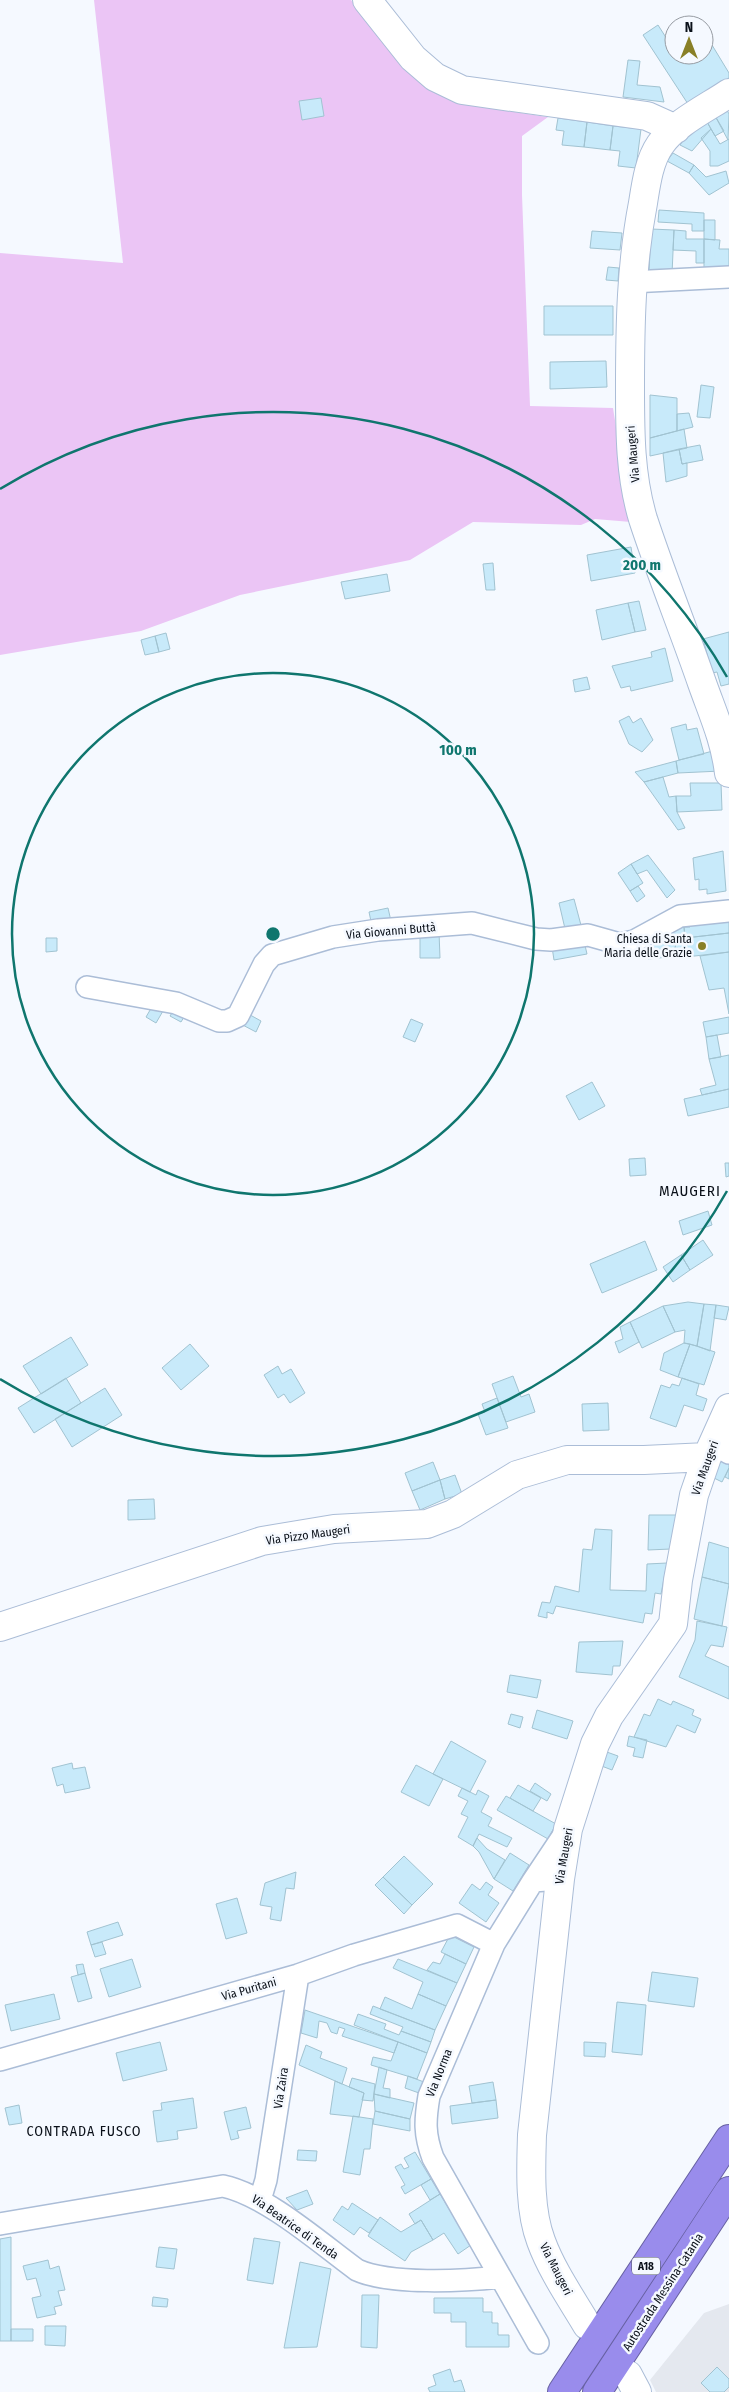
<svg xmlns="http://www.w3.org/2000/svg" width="729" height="2392" viewBox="0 0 729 2392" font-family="'Fira Sans Condensed',sans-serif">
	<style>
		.built { fill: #e4e8ef }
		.green { fill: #ebc5f5 }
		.building { fill: #c8eafa; stroke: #a1c3d1 }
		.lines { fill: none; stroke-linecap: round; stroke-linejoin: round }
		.street-casing { stroke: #abbdd7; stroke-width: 24 }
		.secondary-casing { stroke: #abbdd7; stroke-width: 30 }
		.highway-casing { stroke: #6761a2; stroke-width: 30 }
		.street { stroke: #fff; stroke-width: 21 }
		.secondary { stroke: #fff; stroke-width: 28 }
		.highway { stroke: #998cec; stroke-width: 28 }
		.ring { fill: none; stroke: #0f766e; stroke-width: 2.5 }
		.poi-dot { fill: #898027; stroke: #f5f9ff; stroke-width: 2 }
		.labels { text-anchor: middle; stroke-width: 5; stroke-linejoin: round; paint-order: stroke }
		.shield { fill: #f5f9ff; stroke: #50565e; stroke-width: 1 }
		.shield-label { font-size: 11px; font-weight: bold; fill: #0a1019 }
		.street-label { font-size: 12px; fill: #0a1019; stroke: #f5f9ff }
		.poi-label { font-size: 12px; fill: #0a1019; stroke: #f5f9ff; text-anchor: end }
		.neighbourhood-label { font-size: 14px; letter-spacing: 1px; fill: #0a1019; stroke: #f5f9ff }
		.quarter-label { font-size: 15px; letter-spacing: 1px; fill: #0a1019; stroke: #f5f9ff }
		.centre { fill: #0f766e; stroke: #f5f9ff; stroke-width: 2.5 }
		.ring-label { font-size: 15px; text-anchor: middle; font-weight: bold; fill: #0f766e; stroke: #f5f9ff; stroke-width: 5; stroke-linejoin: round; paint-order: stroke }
	</style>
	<rect width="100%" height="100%" fill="#f5f9ff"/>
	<path class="built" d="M729 2304V2392H656L650 2380 704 2313Z"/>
	<path class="green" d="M94 0H351C373 27 398 67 426 87 453 106 514 111 548 117L522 136V195L530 406 613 408 631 522 595 519 581 525 473 522 410 560 240 595 141 631 0 655V253L123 263Z"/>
	<path class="building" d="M658 25 674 50V55H677L682 63 695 55H704V50L712 45 729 73V78L688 104 643 35Z
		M628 60 640 61 637 85 660 87 664 102 623 97Z
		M321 98 324 116 302 120 299 101Z
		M725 106 729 114 728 140 714 114Z
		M714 114 724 131 715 136 706 120Z
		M558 118 587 122 584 147 562 145 564 131 556 130Z
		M706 120 711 129 692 151 680 145 691 130Z
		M587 122 613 126 610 150 584 147Z
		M613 126 641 129 636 168 618 166 620 151 610 150Z
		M711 129 720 144 729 139V161L718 166H710V151L701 138Z
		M673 153 694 165 689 173 667 161Z
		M694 165 706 177 726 171 729 183 709 195 689 173Z
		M659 210 704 213V231H692V224L658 222Z
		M704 220H715V240L704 239Z
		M651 229 674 230 672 274 649 273Z
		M674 230 686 231V239H704V263H696V251L673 250Z
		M592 231 622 233 620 250 590 248Z
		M704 239 720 240 719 249H729V267L704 268Z
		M608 267 619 268 618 281 606 280Z
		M544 306H613V335H544Z
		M606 361 607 387 550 389V362Z
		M701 385 714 387 710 418 697 417Z
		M650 395 677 398V431L650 438Z
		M689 413 693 427 677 431V414Z
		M684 429 687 448 650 456V438Z
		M700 445 703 460 682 464 679 449Z
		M679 449 682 464 687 463V476L666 482 663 453Z
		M631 547 635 573 591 581 587 555Z
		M493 563 495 590H486L483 564Z
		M387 574 390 591 345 599 341 582Z
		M639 601 646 630 635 632 628 603Z
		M628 603 635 632 602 640 596 610Z
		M729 632V684L721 686 717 672 712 673 703 639Z
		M166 633 170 649 159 652 155 636Z
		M155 636 159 652 145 655 141 640Z
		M665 648 673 681 631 691 630 686 621 688 612 666 652 657 651 652Z
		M587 677 590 689 575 692 573 680Z
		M629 716 633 723 641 718 653 740 642 752 629 744 619 721Z
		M686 724 687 730 697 728 704 754 679 760 671 728Z
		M720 749 721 771 678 773 676 761Z
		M676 761 678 773 644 782 635 772Z
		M663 777 669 797 676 796 677 812 685 828 678 830 644 782Z
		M690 783H721L722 810 677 812 676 796H691Z
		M723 851 726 891 707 894V889L699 890V879L695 880 693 858Z
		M648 855 675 890 667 898 647 870 637 874 631 864Z
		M631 864 643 883 630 891 618 873Z
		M638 886 645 896 637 902 630 891Z
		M574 899 582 929 566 933 559 903Z
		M388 908 391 921 372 926 369 912Z
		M729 919V933L685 938 684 927H690L689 920Z
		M684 927 685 938 676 942 675 949 678 956 648 959 646 944 668 940 667 929Z
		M439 932 440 958H420V933Z
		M729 933V952L686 957 678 956 675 949 676 942 685 938Z
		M46 938H57V951L46 952Z
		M584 941 587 954 554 960 552 947Z
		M729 952V1014L724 988 709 990 700 956Z
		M153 1005 163 1011 156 1023 146 1017Z
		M177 1005 187 1012 181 1022 170 1016Z
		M243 1011 261 1021 256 1032 237 1022Z
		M729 1017V1033L706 1037 703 1022Z
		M411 1019 423 1024 415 1042 403 1037Z
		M717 1035 721 1057 709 1059 706 1037Z
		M729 1055V1089L702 1095 700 1089 716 1085 709 1059Z
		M592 1082 605 1106 579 1120 566 1096Z
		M729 1089V1107L688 1116 684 1099Z
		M645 1158 646 1175 630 1176 629 1159Z
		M725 1163H729V1176L726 1177Z
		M708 1211 712 1225 683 1235 679 1221Z
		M703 1240 713 1255 690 1270 681 1255Z
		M645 1241 657 1270 602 1293 590 1264Z
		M681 1255 690 1270 673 1282 663 1267Z
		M688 1302 704 1304 697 1346 684 1343 685 1330 675 1332 663 1306Z
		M704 1304 716 1305 710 1351 697 1346Z
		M716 1305 729 1307 726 1320 714 1318Z
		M663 1306 675 1332 642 1348 630 1322Z
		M630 1322 639 1342 619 1353 615 1342 623 1339 620 1327Z
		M71 1337 88 1365 41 1394 23 1366Z
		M684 1343 690 1344 678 1377 660 1370 664 1353Z
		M190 1344 209 1366 181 1390 162 1368Z
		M690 1344 715 1352 704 1385 678 1377Z
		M278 1366 282 1374 291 1369 305 1393 290 1403 284 1394 278 1398 264 1375Z
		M513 1376 521 1397 529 1394 535 1412 506 1422 492 1384Z
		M66 1378 81 1403 34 1433 18 1408Z
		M682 1378 699 1384 696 1395 707 1399 703 1411 684 1405 676 1427 650 1418 661 1385 670 1388 672 1384 679 1386Z
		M105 1388 122 1415 72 1447 55 1419Z
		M497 1398 508 1428 486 1435 478 1414 485 1412 482 1404Z
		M608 1403 609 1430 583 1431 582 1404Z
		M719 1457 729 1462V1468L722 1482 710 1476Z
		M433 1462 440 1480 412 1491 405 1473Z
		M729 1468V1479L725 1477Z
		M455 1475 462 1494 445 1499 440 1480Z
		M440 1480 445 1499 420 1510 412 1491Z
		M154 1499 155 1519 128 1520V1500Z
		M649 1515H679L671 1549 648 1550Z
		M595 1529 612 1530 610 1590 646 1591 647 1564 667 1563 661 1594 655 1593 652 1614 645 1613 643 1623 556 1606 553 1614 547 1612V1618L538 1616 542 1602 550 1603 555 1586 579 1592 583 1549 592 1550Z
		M709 1542 729 1548V1584L702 1577Z
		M702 1577 729 1584 722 1626 694 1619Z
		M697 1621 727 1627 723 1647 711 1645 705 1656 729 1667V1699L679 1677 695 1640Z
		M623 1641 620 1666H613L612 1675 576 1672 579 1642Z
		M510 1675 541 1680 537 1698 507 1692Z
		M658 1699 671 1705 673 1701 694 1710 692 1715 701 1719 695 1733 677 1725 666 1747 634 1737 644 1714 650 1716Z
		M537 1710 573 1721 567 1739 532 1728Z
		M511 1714 523 1717 520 1728 508 1724Z
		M629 1736 647 1740 643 1758 633 1756 635 1748 627 1746Z
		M451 1741 486 1761 470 1792 433 1774Z
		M604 1751 618 1756 612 1770 599 1765Z
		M72 1763 73 1769 85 1767 90 1788 65 1793 63 1784 57 1786 52 1768Z
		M416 1765 443 1779 429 1806 401 1792Z
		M535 1783 551 1794 547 1801 530 1791Z
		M518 1785 541 1798 533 1811 510 1798Z
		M462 1788 476 1795 478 1790 489 1796 481 1812 492 1818 488 1826 512 1838 507 1847 479 1834 473 1846 458 1837 468 1817 461 1814 468 1801 458 1796Z
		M506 1796 556 1824 548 1839 497 1810Z
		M477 1838 487 1849 505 1860 494 1879 479 1852 473 1846Z
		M510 1853 529 1865 513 1891 494 1879Z
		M404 1856 433 1884 412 1905 383 1877Z
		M296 1872 294 1889 286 1888 281 1921 270 1919 272 1907 260 1905 265 1883Z
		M383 1877 412 1905 404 1914 375 1885Z
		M486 1882 493 1887 488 1895 499 1903 486 1922 459 1903 472 1884 480 1890Z
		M237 1898 247 1933 226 1939 216 1904Z
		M118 1922 123 1935 91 1945 87 1932Z
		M450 1935 474 1947 466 1964 441 1952Z
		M102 1942 106 1954 95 1957 91 1945Z
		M445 1954 466 1964 457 1983 427 1970 433 1962 440 1964Z
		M132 1959 141 1987 109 1997 100 1969Z
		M398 1959 457 1983 446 2006 418 1994 423 1982 393 1968Z
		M83 1964 85 1973 78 1975 76 1965Z
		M652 1972 698 1978 694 2007 648 2001Z
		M85 1973 92 1998 78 2002 71 1977Z
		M54 1994 60 2019 11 2031 5 2005Z
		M418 1994 446 2006 435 2030 380 2009 385 1997 412 2009Z
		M617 2002 646 2005 642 2055 612 2052Z
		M373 2006 435 2030 431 2042 401 2031 403 2027 370 2014Z
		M305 2010 398 2042 394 2053 342 2036 345 2029 339 2027 337 2034 331 2032 327 2023 319 2021 317 2038 301 2033Z
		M358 2014 386 2024 384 2029 399 2035 401 2031 431 2042 427 2053 354 2025Z
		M160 2042 167 2070 123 2081 116 2053Z
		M398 2042 427 2053 417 2079 371 2065 373 2057 391 2061Z
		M584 2042 606 2043 605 2057 584 2056Z
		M306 2045 322 2052 320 2058 347 2068 342 2084 299 2065Z
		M379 2067 387 2070 383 2088 390 2089V2098L374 2094Z
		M408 2076 424 2082 419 2093 405 2088Z
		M352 2078 375 2084 373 2101 362 2100 364 2093 349 2087Z
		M335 2081 364 2093 359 2117 330 2114Z
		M493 2082 496 2100 472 2103 469 2086Z
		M374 2094 414 2103 410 2119 375 2111Z
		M193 2098 197 2128 177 2131 178 2139 157 2142 153 2111 162 2110 161 2103Z
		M496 2100 498 2118 452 2124 450 2106Z
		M19 2105 22 2123 9 2125 5 2108Z
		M246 2107 251 2128 237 2131 239 2138 231 2140 224 2112Z
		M375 2111 410 2119V2131L373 2124Z
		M353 2116 373 2119 370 2149H364L360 2175 343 2172Z
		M298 2150 317 2151 316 2161 297 2160Z
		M415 2152 431 2179 405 2194 401 2187 405 2185 395 2167 401 2164 404 2169 409 2167 404 2158Z
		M431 2179 440 2194 430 2200 421 2185Z
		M307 2190 313 2204 297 2210 286 2198Z
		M440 2194 471 2245 458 2254 444 2233 433 2240 421 2220 415 2224 409 2214Z
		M352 2203 378 2220 369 2233 360 2227 354 2235 333 2220 342 2206 348 2210Z
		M380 2217 401 2232 421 2220 433 2240 411 2252 405 2261 368 2236Z
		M11 2237V2341H0V2239Z
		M254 2238 280 2242 273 2284 247 2280Z
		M159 2247 177 2249 174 2269 156 2267Z
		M48 2260 50 2269 59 2266 65 2290 58 2291 62 2305 54 2307 56 2314 37 2318 32 2298 41 2296 36 2278 27 2280 23 2266Z
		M300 2262 331 2269 317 2347 284 2348Z
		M362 2295H379L377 2348 361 2347Z
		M153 2297 168 2299 167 2307 152 2306Z
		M434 2298H483V2312H492V2323H498V2335H509V2347H466V2322H451V2313H434Z
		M45 2326H66L65 2346 45 2345Z
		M11 2329H33V2341H11Z
		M717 2367 729 2379V2387L724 2392H710L701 2383Z
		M450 2369 454 2382 461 2380 465 2392H430L428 2388 436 2385 433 2375Z"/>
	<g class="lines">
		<defs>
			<path id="street" d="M631 282 729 277
				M87 987 176 1003 219 1021H227L238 1016 264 964 272 955 333 937 378 930 472 923 536 939 551 940 588 935 620 944 634 941 680 916 729 911
				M713 1444 729 1453
				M533 1881 565 1833
				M0 2060 298 1975 354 1955 457 1925 494 1944
				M260 2200 266 2180 298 1975
				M0 2224 223 2186C266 2195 320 2243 357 2270 390 2285 463 2281 500 2277
				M538 2343 433 2158C424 2134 425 2120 429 2096L494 1944 533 1881 560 1879"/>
			<path id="secondary" d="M367 0 413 58 435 77 462 90 647 116 676 129
				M729 93C707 108 675 123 660 145 649 161 646 184 643 203 631 265 630 325 630 388 630 432 630 476 643 519 661 574 683 628 702 683 713 714 725 740 729 773
				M0 1627 262 1541 334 1529 427 1524 453 1514 517 1475 567 1460H644L707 1457
				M587 2325C571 2298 552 2271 541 2241 529 2209 531 2169 532 2135L560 1879 568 1829 595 1744 609 1716 673 1624 678 1580 694 1495 707 1457 729 1408
				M628 2375 637 2392"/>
			<path id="highway" d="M562 2392 729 2139
				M597 2392 729 2191"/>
		</defs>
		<use href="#street" class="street-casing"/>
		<use href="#secondary" class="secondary-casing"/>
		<use href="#highway" class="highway-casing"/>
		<use href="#street" class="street"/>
		<use href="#secondary" class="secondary"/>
		<use href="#highway" class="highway"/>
	</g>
	<g class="ring">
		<circle cx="273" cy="934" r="261"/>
		<path d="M727 1191A522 522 0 0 1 0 1379M0 489A522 522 0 0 1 727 677"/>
	</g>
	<circle class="poi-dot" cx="702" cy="946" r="5"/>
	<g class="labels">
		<rect class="shield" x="632" y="2257.5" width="28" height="17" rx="4"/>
		<g class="shield-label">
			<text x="646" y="2270">A18</text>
		</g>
		<g class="street-label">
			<text transform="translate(633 454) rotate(-95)" y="4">Via Maugeri</text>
			<text transform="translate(391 931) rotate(-5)" y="4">Via Giovanni Buttà</text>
			<text transform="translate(705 1468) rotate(-70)" y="4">Via Maugeri</text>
			<text transform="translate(308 1535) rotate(-8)" y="4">Via Pizzo Maugeri</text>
			<text transform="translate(564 1856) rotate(-80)" y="4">Via Maugeri</text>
			<text transform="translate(249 1989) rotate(-16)" y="4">Via Puritani</text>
			<text transform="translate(439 2073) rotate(-68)" y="4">Via Norma</text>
			<text transform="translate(281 2088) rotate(-81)" y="4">Via Zaira</text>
			<text transform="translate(295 2227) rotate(35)" y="4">Via Beatrice di Tenda</text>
			<text transform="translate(556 2269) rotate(63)" y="4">Via Maugeri</text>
			<text transform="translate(663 2292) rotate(-57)" y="4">Autostrada Messina-Catania</text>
		</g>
		<g class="poi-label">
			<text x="692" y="943">Chiesa di Santa<tspan x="692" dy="14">Maria delle Grazie</tspan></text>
		</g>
		<g class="neighbourhood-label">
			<text x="84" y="2136">CONTRADA FUSCO</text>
		</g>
		<g class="quarter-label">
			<text x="690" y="1196">MAUGERI</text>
		</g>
	</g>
	<circle cx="273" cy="934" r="8" class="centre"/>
	<g class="ring-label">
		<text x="642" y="570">200 m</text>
		<text x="458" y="755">100 m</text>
	</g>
	<g transform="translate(689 40)"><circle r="24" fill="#f5f9ff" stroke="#979ca3"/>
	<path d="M0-4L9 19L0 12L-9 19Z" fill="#898027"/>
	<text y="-8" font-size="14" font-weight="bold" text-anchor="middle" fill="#0a1019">N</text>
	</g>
</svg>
